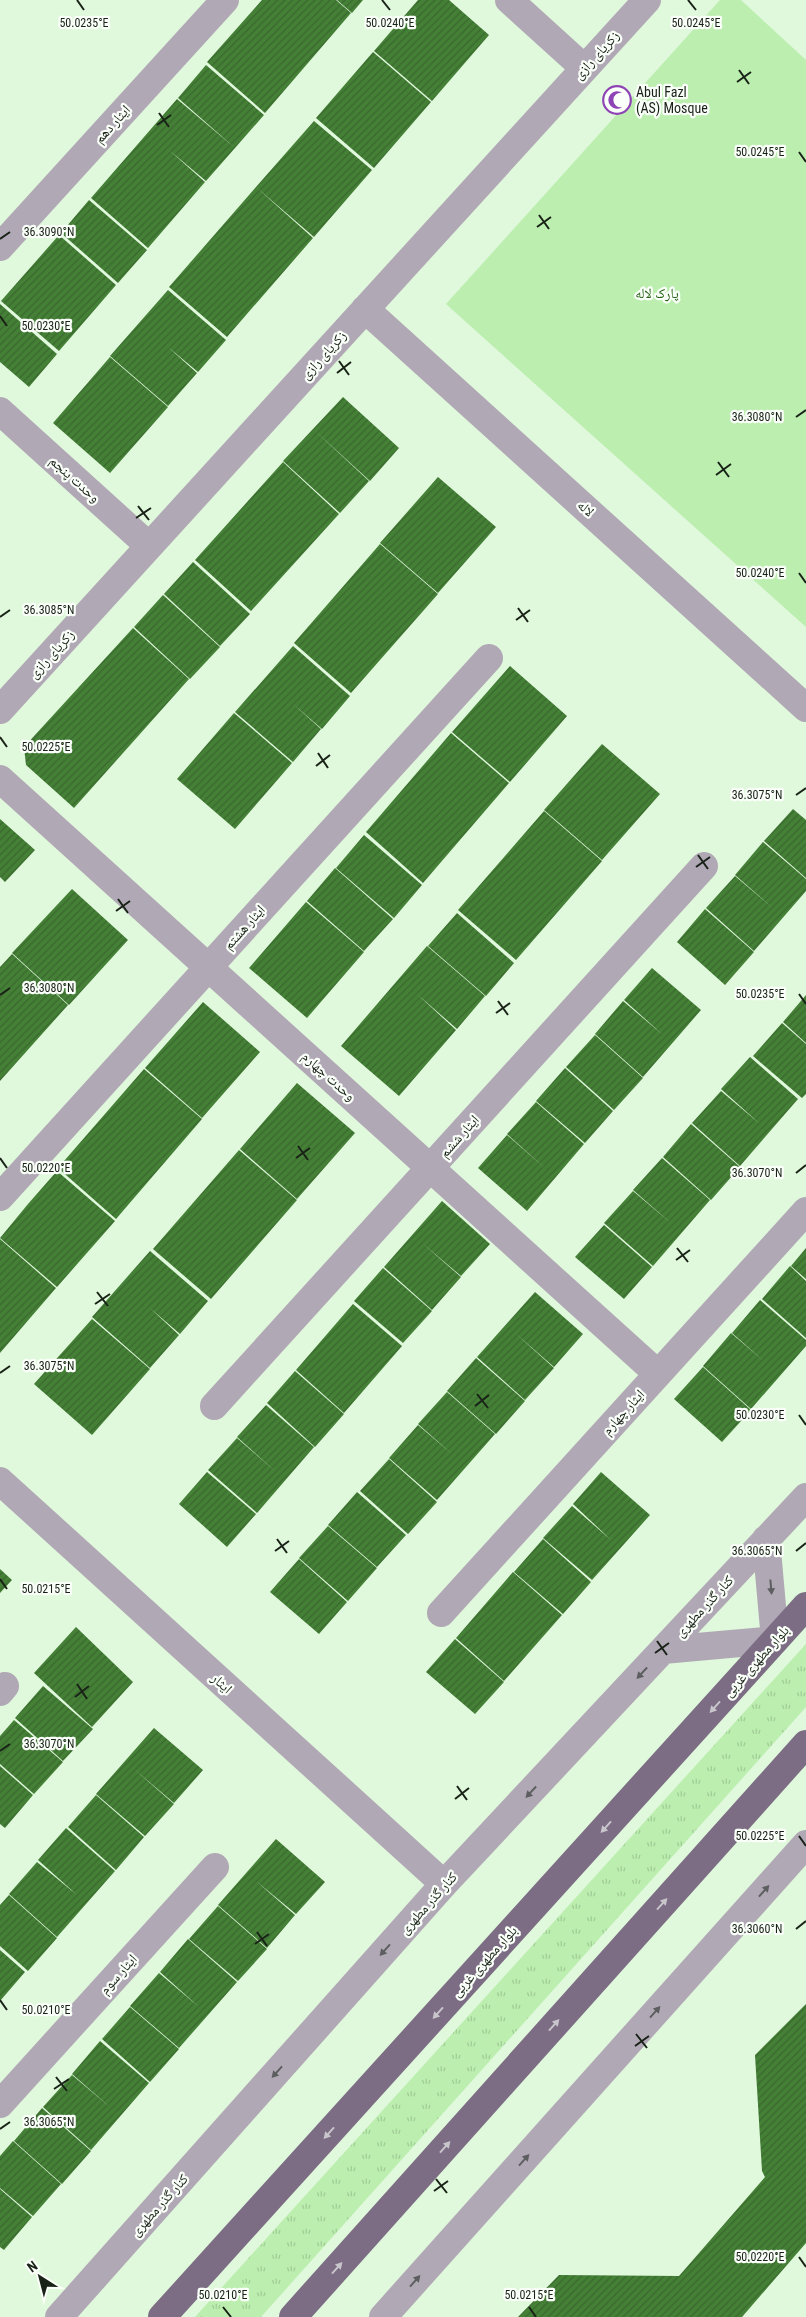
<svg xmlns="http://www.w3.org/2000/svg" width="806" height="2317" viewBox="0 0 806 2317" font-family="'Roboto Condensed','Noto Naskh Arabic',sans-serif">
	<style>
		.grass { fill: url(#grass-tufts) }
		.park { fill: #bbeeaf }
		.building { fill: url(#building-hatch) }
		.lines { fill: none; stroke-linecap: round; stroke-linejoin: round }
		.minor { stroke: #b1a8b6; stroke-width: 28 }
		.major { stroke: #7c6d85; stroke-width: 28 }
		.oneway { fill: #5d5e5f }
		.oneway2 { fill: #c8c5cb }
		.ticks { fill: none; stroke: #192217; stroke-width: 2 }
		.labels { text-anchor: middle; stroke-width: 4.5; stroke-linejoin: round; paint-order: stroke }
		.street-label { font-size: 14px; fill: #192217; stroke: #fafff9 }
		.poi-label { font-size: 14px; fill: #192217; stroke: #fafff9; text-anchor: start }
		.park-label { font-size: 14px; fill: #296319; stroke: #fafff9 }
		.ticks-label { font-size: 12px; text-anchor: middle; fill: #192217; stroke: #fafff9; stroke-width: 4.5; stroke-linejoin: round; paint-order: stroke }
	</style>
	<defs>
		<pattern id="grass-tufts" width="24" height="20" patternUnits="userSpaceOnUse" patternTransform="scale(1.25)"><rect width="24" height="20" fill="#bbeeaf"/><path d="M3 7l-1-3M5 7V3M7 7l1-3M15 17l-1-3M17 17v-4M19 17l1-3" fill="none" stroke="#a0cc96"/></pattern>
		<pattern id="building-hatch" width="6" height="6" patternUnits="userSpaceOnUse" patternTransform="scale(1.25)"><rect width="6" height="6" fill="#458037"/><path d="M-1 1l2-2M0 6l6-6M5 7l2-2" fill="none" stroke="#39682d"/></pattern>
	</defs>
	<rect width="100%" height="100%" fill="#e0f8db"/>
	<path class="grass" d="M806 1644V1707L261 2317H195Z"/>
	<path class="park" d="M720 0H741L806 60V627L446 304Z"/>
	<path class="building" d="M262 0H336L351 13 265 113 207 62Z
		M337 0H363L352 13Z
		M418 0H449L489 35 432 101 374 51Z
		M373 52 431 102 374 168 316 118Z
		M206 65 264 115 235 148 178 98Z
		M177 99 235 148 206 181 169 150 205 182 148 248 91 198Z
		M314 121 372 170 314 237 256 187Z
		M256 187 313 238 227 337 169 287Z
		M89 200 147 250 118 283 61 233Z
		M59 235 116 285 59 351 1 301Z
		M168 290 226 340 198 372 168 347 197 373 168 406 110 356Z
		M0 304 57 354 29 387 0 362Z
		M110 357 168 407 110 473 53 423Z
		M343 397 399 448 370 481 313 429Z
		M313 429 369 481 340 513 283 461Z
		M283 462 339 514 251 611 195 560Z
		M438 477 496 527 438 593 380 543Z
		M380 544 438 594 351 693 294 643Z
		M193 562 250 614 220 646 164 594Z
		M163 595 220 647 190 679 134 627Z
		M133 628 189 679 74 808 26 765 24 747Z
		M293 646 350 696 322 729 292 703 321 729 293 762 235 712Z
		M510 666 567 716 510 782 452 732Z
		M234 713 292 763 235 829 177 779Z
		M451 733 509 783 423 883 366 832Z
		M602 744 660 794 602 860 544 810Z
		M793 809 806 820V878L764 841Z
		M544 811 602 861 516 960 458 910Z
		M0 819 35 850 5 882 0 877Z
		M364 835 422 885 394 918 336 868Z
		M763 842 806 879V891L754 951 706 908 735 876 774 909 735 875Z
		M335 868 393 919 364 951 307 901Z
		M72 889 128 940 69 1005 12 953Z
		M306 902 364 952 307 1018 249 968Z
		M705 909 754 952 725 985 677 942Z
		M457 913 514 963 486 996 428 946Z
		M427 946 485 996 457 1029 417 994 456 1030 399 1096 341 1046Z
		M12 954 68 1005 0 1081V967Z
		M652 968 701 1010 643 1077 595 1034 623 1001 663 1035 624 1000Z
		M806 995V1043L783 1022Z
		M203 1002 260 1052 202 1118 145 1068Z
		M782 1023 806 1044V1094L802 1098 753 1056Z
		M595 1035 643 1078 614 1110 566 1067Z
		M750 1057 798 1099 740 1166 692 1123 721 1091 760 1124 721 1089Z
		M565 1068 613 1111 585 1143 536 1101Z
		M144 1069 202 1119 116 1219 58 1168Z
		M297 1083 355 1133 297 1199 240 1149Z
		M536 1102 584 1144 527 1211 478 1168 507 1135 546 1169 507 1134Z
		M691 1124 740 1167 711 1200 663 1157Z
		M239 1150 297 1200 211 1299 153 1249Z
		M662 1158 710 1200 653 1266 604 1223 633 1191 672 1224 633 1190Z
		M57 1171 115 1221 57 1287 0 1238 28 1204 58 1230 28 1204Z
		M442 1201 490 1244 461 1276 422 1243 461 1277 432 1310 384 1267Z
		M604 1225 652 1267 624 1299 575 1257Z
		M0 1239 56 1288 0 1353Z
		M806 1248V1279L791 1266Z
		M150 1251 208 1301 180 1334 150 1308 179 1335 150 1368 92 1317Z
		M790 1266 806 1281V1338L762 1299Z
		M383 1268 432 1311 403 1343 354 1301Z
		M535 1292 583 1334 554 1367 515 1333 554 1368 525 1400 477 1357Z
		M760 1300 806 1340V1346L751 1409 703 1366 731 1333 766 1363 732 1333Z
		M353 1304 402 1346 344 1413 296 1370Z
		M92 1319 150 1369 92 1435 34 1384Z
		M476 1358 525 1401 496 1434 447 1391Z
		M703 1367 751 1410 722 1442 674 1399Z
		M295 1371 344 1414 315 1447 267 1403Z
		M447 1392 495 1434 437 1500 389 1458 418 1425 452 1454 418 1424Z
		M266 1405 314 1447 257 1513 208 1470 237 1438 276 1472 237 1437Z
		M389 1459 437 1502 408 1534 360 1491Z
		M207 1472 256 1514 227 1547 179 1504Z
		M601 1472 650 1515 592 1580 543 1538 572 1506 611 1540 573 1504Z
		M357 1492 406 1535 377 1567 328 1525Z
		M328 1526 377 1568 348 1601 299 1558Z
		M543 1539 591 1582 563 1614 514 1572Z
		M299 1559 347 1602 319 1634 270 1592Z
		M0 1569 12 1580 0 1593Z
		M513 1572 562 1615 533 1648 499 1618 533 1648 504 1681 456 1638Z
		M76 1627 133 1682 92 1727 34 1673Z
		M455 1639 504 1682 475 1714 426 1672Z
		M43 1686 93 1729 63 1761 15 1718Z
		M14 1720 63 1762 34 1794 0 1764V1736Z
		M154 1728 203 1770 174 1803 134 1769 174 1804 145 1836 96 1794Z
		M0 1766 33 1795 5 1828 0 1824Z
		M96 1795 144 1837 116 1870 68 1827Z
		M66 1828 115 1871 57 1937 9 1894 37 1862 77 1895 38 1860Z
		M276 1839 325 1882 296 1914 256 1881 295 1915 267 1948 218 1905Z
		M9 1895 57 1938 28 1971 0 1946V1905Z
		M218 1906 267 1949 238 1981 189 1939Z
		M188 1939 237 1982 179 2048 130 2006 159 1973 199 2007 160 1972Z
		M0 1950 25 1972 0 2001Z
		M806 2004V2243L742 2317H518L559 2275 679 2276 765 2177 762 2171 755 2055Z
		M130 2007 179 2049 150 2082 102 2039Z
		M100 2041 149 2083 91 2150 43 2107 72 2075 111 2108 72 2074Z
		M42 2108 91 2151 62 2184 14 2141Z
		M13 2141 61 2184 33 2216 0 2188V2156Z
		M0 2189 32 2217 4 2250 0 2247Z"/>
	<g class="lines">
		<path class="minor" d="M509 0 584 68
			M0 247 225 0
			M365 309 806 708
			M0 411 149 546
			M0 710 647 0
			M0 779 658 1374
			M0 1197 489 658
			M214 1406 704 866
			M0 1481 444 1884
			M441 1613 806 1211
			M663 1650 775 1640 766 1539
			M0 1692 5 1686
			M0 2104 215 1867
			M59 2317 444 1884 806 1497
			M383 2317 806 1844"/>
		<path class="major" d="M162 2317 806 1606
			M293 2317 806 1744"/>
	</g>
	<defs><path id="oneway-solid" d="M-6-.8H1V-3.2L6.5 0L1 3.2V.8H-6Z" transform="scale(1.25)"/></defs>
	<g class="oneway">
		<use href="#oneway-solid" transform="translate(771 1587) rotate(85)"/>
		<use href="#oneway-solid" transform="translate(642 1673) rotate(133)"/>
		<use href="#oneway-solid" transform="translate(531 1792) rotate(133)"/>
		<use href="#oneway-solid" transform="translate(764 1891) rotate(-48)"/>
		<use href="#oneway-solid" transform="translate(385 1950) rotate(132)"/>
		<use href="#oneway-solid" transform="translate(655 2012) rotate(-48)"/>
		<use href="#oneway-solid" transform="translate(277 2072) rotate(132)"/>
		<use href="#oneway-solid" transform="translate(524 2160) rotate(-48)"/>
		<use href="#oneway-solid" transform="translate(415 2281) rotate(-48)"/>
	</g>
	<g class="oneway2">
		<use href="#oneway-solid" transform="translate(715 1707) rotate(132)"/>
		<use href="#oneway-solid" transform="translate(606 1827) rotate(132)"/>
		<use href="#oneway-solid" transform="translate(662 1904) rotate(-48)"/>
		<use href="#oneway-solid" transform="translate(438 2013) rotate(132)"/>
		<use href="#oneway-solid" transform="translate(554 2025) rotate(-48)"/>
		<use href="#oneway-solid" transform="translate(329 2133) rotate(132)"/>
		<use href="#oneway-solid" transform="translate(445 2147) rotate(-48)"/>
		<use href="#oneway-solid" transform="translate(337 2268) rotate(-48)"/>
	</g>
	<path class="ticks" d="M77 0 84 10M382 0 390 10M688 0 696 10M739 70 749 84M737 82 751 72M159 113 169 127M157 125 171 115M799 152 806 162M539 215 549 229M537 227 551 217M0 239 10 232M0 316 7 326M339 361 349 375M337 373 351 362M796 417 806 410M718 462 729 477M716 475 731 464M138 506 149 520M136 518 151 508M799 573 806 583M518 608 528 622M0 617 10 610M516 620 530 610M0 737 7 747M318 753 328 768M316 766 330 755M796 795 806 788M698 855 708 869M696 867 710 857M118 899 128 913M116 911 130 901M799 994 806 1004M0 995 10 988M498 1001 508 1015M496 1013 510 1003M298 1146 308 1160M0 1158 7 1168M296 1158 310 1148M796 1173 806 1165M677 1248 688 1262M676 1260 690 1250M97 1292 108 1306M95 1304 110 1294M0 1373 10 1366M477 1394 488 1408M475 1406 489 1395M799 1415 806 1425M277 1539 287 1553M275 1551 289 1541M796 1551 806 1543M0 1579 7 1589M657 1641 667 1655M655 1653 669 1643M77 1684 87 1699M75 1697 89 1686M0 1751 10 1744M457 1786 467 1800M455 1799 469 1788M799 1836 806 1846M796 1929 806 1921M257 1932 267 1946M255 1944 269 1934M0 2000 7 2010M636 2034 647 2048M635 2046 649 2036M56 2077 67 2091M54 2089 69 2079M0 2129 10 2122M436 2179 447 2193M434 2191 448 2181M799 2257 806 2267M223 2307 231 2317M529 2307 536 2317"/>
	<defs>
		<symbol id="mosque-ring" viewBox="-11 -11 22 22"><circle r="9.5" fill="#fafff9" stroke="#8f44b6" stroke-width="1.5"/><path d="M3.5-4.9A6 6 0 1 0 3.5 4.9A5 5 0 1 1 3.5-4.9Z" fill="#8f44b6"/></symbol>
	</defs>
	<g fill-rule="evenodd">
		<use href="#mosque-ring" x="601" y="84" width="32" height="32"/>
	</g>
	<g class="labels">
		<g class="street-label">
			<text transform="translate(596 55) rotate(-48)" y="5">زکریای رازی</text>
			<text transform="translate(112 124) rotate(-48)" y="5">ایثار دهم</text>
			<text transform="translate(323 355) rotate(-48)" y="5">زکریای رازی</text>
			<text transform="translate(75 479) rotate(42)" y="5">وحدت پنجم</text>
			<text transform="translate(586 508) rotate(42)" y="5">لاله</text>
			<text transform="translate(51 654) rotate(-48)" y="5">زکریای رازی</text>
			<text transform="translate(244 927) rotate(-48)" y="5">ایثار هشتم</text>
			<text transform="translate(329 1076) rotate(42)" y="5">وحدت چهارم</text>
			<text transform="translate(459 1136) rotate(-48)" y="5">ایثار ششم</text>
			<text transform="translate(623 1412) rotate(-48)" y="5">ایثار چهارم</text>
			<text transform="translate(704 1606) rotate(-47)" y="5">کنار گذر مطهری</text>
			<text transform="translate(756 1661) rotate(-48)" y="5">بلوار مطهری غربی</text>
			<text transform="translate(222 1683) rotate(42)" y="5">ایثار</text>
			<text transform="translate(428 1903) rotate(-48)" y="5">کنار گذر مطهری</text>
			<text transform="translate(484 1961) rotate(-48)" y="5">بلوار مطهری غربی</text>
			<text transform="translate(118 1974) rotate(-48)" y="5">ایثار سوم</text>
			<text transform="translate(159 2205) rotate(-48)" y="5">کنار گذر مطهری</text>
		</g>
		<g class="poi-label">
			<text x="636" y="97">Abul Fazl<tspan x="636" dy="16">(AS) Mosque</tspan></text>
		</g>
		<g class="park-label">
			<text x="657" y="298">پارک لاله</text>
		</g>
	</g>
	<g class="ticks-label">
		<text x="84" y="27">50.0235°E</text>
		<text x="390" y="27">50.0240°E</text>
		<text x="696" y="27">50.0245°E</text>
		<text x="760" y="156">50.0245°E</text>
		<text x="49" y="236">36.3090°N</text>
		<text x="46" y="330">50.0230°E</text>
		<text x="757" y="421">36.3080°N</text>
		<text x="760" y="577">50.0240°E</text>
		<text x="49" y="614">36.3085°N</text>
		<text x="46" y="751">50.0225°E</text>
		<text x="757" y="799">36.3075°N</text>
		<text x="49" y="992">36.3080°N</text>
		<text x="760" y="998">50.0235°E</text>
		<text x="46" y="1172">50.0220°E</text>
		<text x="757" y="1177">36.3070°N</text>
		<text x="49" y="1370">36.3075°N</text>
		<text x="760" y="1419">50.0230°E</text>
		<text x="757" y="1555">36.3065°N</text>
		<text x="46" y="1593">50.0215°E</text>
		<text x="49" y="1748">36.3070°N</text>
		<text x="760" y="1840">50.0225°E</text>
		<text x="757" y="1933">36.3060°N</text>
		<text x="46" y="2014">50.0210°E</text>
		<text x="49" y="2126">36.3065°N</text>
		<text x="760" y="2261">50.0220°E</text>
		<text x="223" y="2299">50.0210°E</text>
		<text x="529" y="2299">50.0215°E</text>
	</g>
	<g transform="translate(40 2277) rotate(324)" stroke="#fafff9" stroke-width="4" paint-order="stroke">
	<path d="M0-4L9 19L0 12L-9 19Z" fill="#192217"/>
	<text y="-8" font-size="14" font-weight="bold" text-anchor="middle" fill="#192217">N</text>
	</g>
</svg>
